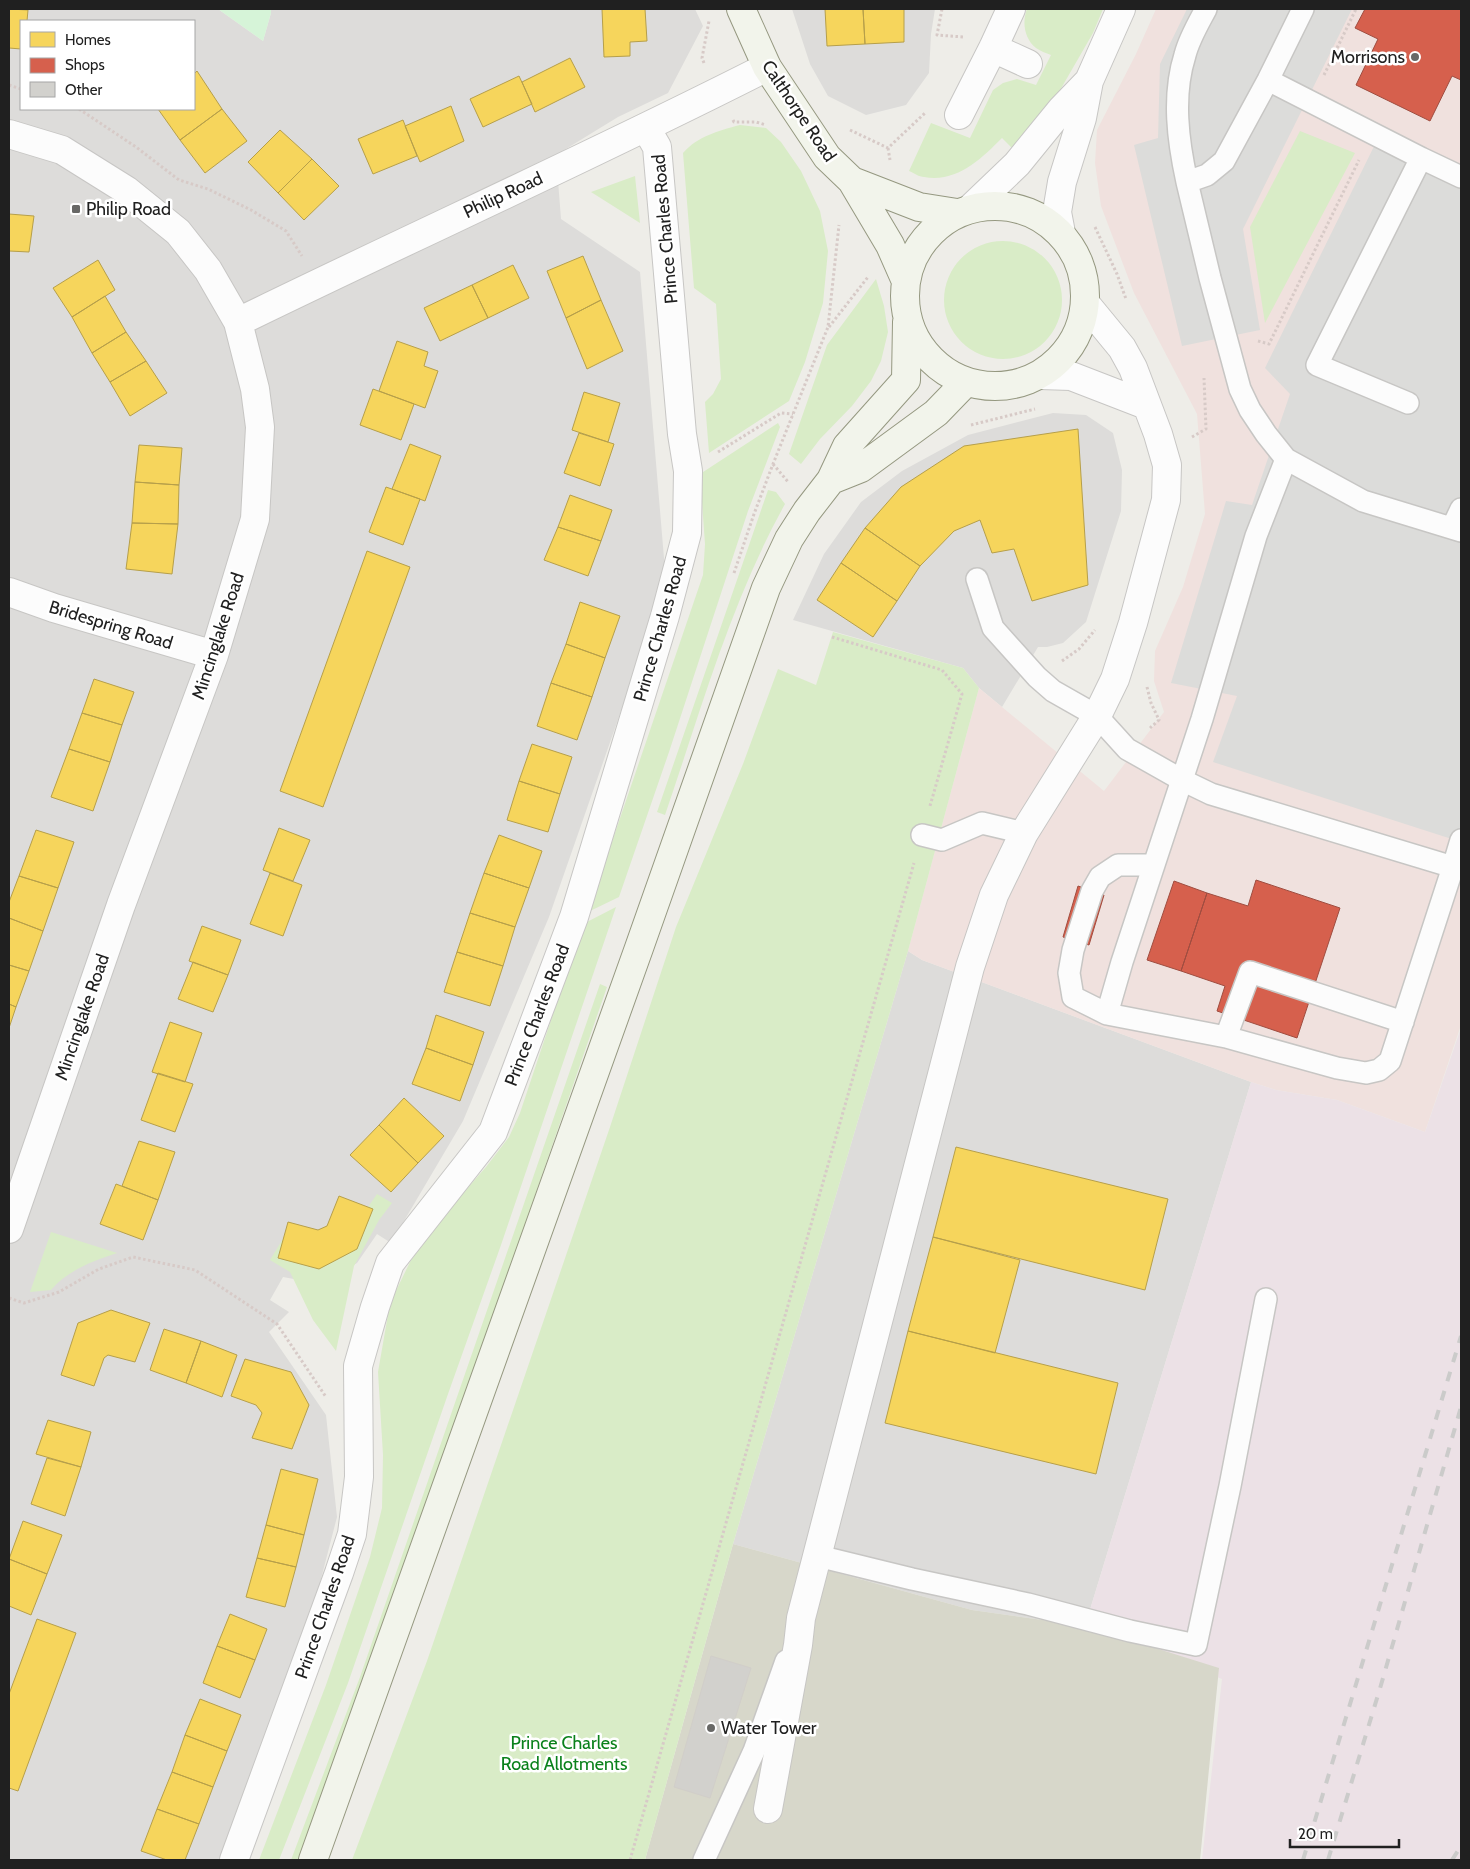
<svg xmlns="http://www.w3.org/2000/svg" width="1470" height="1869" viewBox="0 0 1470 1869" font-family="Cabin,sans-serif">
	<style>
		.residential { fill: #dddcda; fill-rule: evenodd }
		.commercial { fill: #f0e1de }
		.industrial { fill: #ece1e6 }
		.religious { fill: #dcdcda }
		.construction { fill: #d7d7ca }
		.grass { fill: #d9ecc7 }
		.park { fill: #d6f4d8 }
		.homes { fill: #f6d55c; stroke: #b69f4a }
		.shops { fill: #d6604d; stroke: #9f4d40 }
		.building { fill: #d2d1cd; stroke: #d1cec9 }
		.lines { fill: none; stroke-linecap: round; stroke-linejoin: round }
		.lane-casing { stroke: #c7c6c4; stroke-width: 24 }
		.street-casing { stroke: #c7c6c4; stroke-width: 30 }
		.secondary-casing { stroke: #959880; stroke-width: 30 }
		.path { stroke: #d7cac7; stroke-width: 3; stroke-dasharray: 2.5 2.5; stroke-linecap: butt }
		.lane { stroke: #fcfcfc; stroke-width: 21 }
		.street { stroke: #fcfcfc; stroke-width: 28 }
		.secondary { stroke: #f2f4eb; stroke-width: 28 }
		.rail { stroke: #cbcbca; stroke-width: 4; stroke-dasharray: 10 10; stroke-linecap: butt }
		.poi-dot { fill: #686866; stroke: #fff; stroke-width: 2 }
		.labels { text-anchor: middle; stroke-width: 5; stroke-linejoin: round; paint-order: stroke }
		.poi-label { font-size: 18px; fill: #202020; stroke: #fff; text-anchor: start }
		.street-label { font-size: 18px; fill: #202020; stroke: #fff }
		.park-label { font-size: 18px; fill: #0a811b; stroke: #fff }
	</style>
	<rect width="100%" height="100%" fill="#eeede8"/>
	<path class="residential" d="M9 9H218L263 41 271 13V9H695L703 26 668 93 618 117 556 155 561 219 640 272 666 582 549 917 463 1121 391 1243 377 1234 357 1263 321 1284 283 1277 270 1300 289 1312 269 1332 326 1415 337 1517 300 1660 223 1860H9ZM21 21H194V109H21Z
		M792 9H935L931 34 929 73 906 105 866 115 828 96 810 64Z
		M1053 413 1086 415 1113 433 1122 470 1121 511 1086 622 1063 643 1047 647H1038L1002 707 979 688 963 668 793 620 824 554 861 502 902 471 968 435Z
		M908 951 922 960 1251 1082 1085 1626 972 1610 733 1544Z"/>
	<path class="commercial" d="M1156 9H1461V1025L1425 1132 1337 1100 1276 1090 1251 1082 922 960 908 951 979 688 1104 791 1164 712 1154 681 1155 651 1183 587 1205 514 1197 414 1134 293 1101 206 1095 163 1097 130 1136 54Z"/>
	<path class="industrial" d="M1461 1028V1860H1202L1222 1679 1085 1626 1251 1082 1276 1090 1337 1100 1425 1132Z"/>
	<path class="religious" d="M1187 9H1352L1243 229 1260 330 1182 346 1134 145 1158 138 1160 64Z
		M1384 126 1461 168V842L1213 762 1237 696 1171 683 1226 501 1252 505 1290 394 1265 368Z"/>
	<path class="construction" d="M733 1544 972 1610 1085 1626 1219 1668 1200 1860H645Z"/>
	<path class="grass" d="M1027 9H1103L1093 33 1059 92 1013 149 1002 138C981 159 957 183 924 177 919 177 914 173 909 171L931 123 970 138 993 90 1003 83 1017 79 1036 85 1051 55C1046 53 1040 51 1036 48 1024 38 1022 22 1027 9Z
		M740 125 766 128 781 142 801 171 820 211 828 251 823 303 805 362 789 401 709 453 705 402 713 394 721 379 716 304 694 288 683 153C698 136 718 131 740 125Z
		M1300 131 1355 153 1265 323 1250 227Z
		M635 176 640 223 591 192Z
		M944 300a59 59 0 1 1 118 0a59 59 0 1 1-118 0Z
		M876 279 884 306 888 332 881 361 871 381 852 406 820 439 801 464 789 454 827 345Z
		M778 423 780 427 748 511 669 752 619 897 588 912 703 575 705 544 700 474Z
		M768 490 776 492 785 504C731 601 701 710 665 815L657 812Z
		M833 632 963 668 979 688 908 951 733 1544 645 1860H352L427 1661 610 1127 676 927 743 764 778 669 816 685Z
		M616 907 501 1245 448 1394 348 1683 279 1860H259L326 1685 370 1557 382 1508 383 1455 378 1372 390 1303 410 1262 434 1226 486 1167 509 1137 520 1113 583 924Z
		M600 984 607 987 429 1502 300 1860H291L360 1677Z
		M377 1194 392 1203 379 1220 354 1266 336 1351 313 1320 290 1272 270 1260 284 1237 321 1245 357 1223Z
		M51 1232 117 1253C93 1261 68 1270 51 1290L30 1292Z"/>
	<path class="park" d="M218 9H271V13L263 41Z"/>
	<path class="homes" d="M9 9 28 10 27 21H21V49L9 48Z
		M602 9H645L647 41 630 42V56L604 57Z
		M825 9H863L865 44 827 46Z
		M863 9H904V42L865 44Z
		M570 58 585 87 535 112 522 82Z
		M197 71 222 109 180 140 158 109H194V74Z
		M519 76 532 104 483 127 470 99Z
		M451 106 464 141 420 162 405 126Z
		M222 109 247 141 205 173 180 140Z
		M403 120 417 156 373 174 358 139Z
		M280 130 312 159 278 193 248 162Z
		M312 159 339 186 304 220 278 193Z
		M9 214 34 216 29 252 9 251Z
		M583 256 601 300 566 318 547 271Z
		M98 260 115 290 72 317 53 288Z
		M513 265 529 298 488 318 472 285Z
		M472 285 488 318 440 341 424 308Z
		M105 296 126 332 92 353 72 317Z
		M601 300 623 351 587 369 566 318Z
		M126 332 146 361 110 382 92 353Z
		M397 341 428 352 424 366 438 371 425 408 379 391Z
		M146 361 167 393 130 416 110 382Z
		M373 389 414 404 401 440 360 425Z
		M584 392 620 403 608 442 572 430Z
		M1078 429 1088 585 1032 601 1014 549 992 553 980 520 954 531 920 566 865 528 901 487 964 446Z
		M579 433 614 444 600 486 564 473Z
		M410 444 441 456 425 501 392 489Z
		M139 445 182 448 179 485 135 482Z
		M135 482 179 485 178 524 132 523Z
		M386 487 420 499 403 545 369 532Z
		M570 495 612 510 601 541 558 527Z
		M132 523 178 524 172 574 126 569Z
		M558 527 601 541 588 576 544 560Z
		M865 528 920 566 897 601 841 563Z
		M367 551 410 567 323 807 280 791Z
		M841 563 897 601 873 637 817 600Z
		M580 602 620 616 605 658 566 644Z
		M566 644 605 658 592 697 551 683Z
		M94 679 134 692 122 725 82 713Z
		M551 683 592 697 577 740 537 726Z
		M82 713 122 725 110 762 69 749Z
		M532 744 572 757 560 794 519 781Z
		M69 749 110 762 93 811 51 797Z
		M519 781 560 794 548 832 507 820Z
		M279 828 310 840 293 881 263 870Z
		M36 830 74 842 58 888 19 876Z
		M499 835 542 851 529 888 484 873Z
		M270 873 302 885 283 936 250 924Z
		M484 873 529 888 515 927 470 913Z
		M19 876 58 888 43 931 9 918V902Z
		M470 913 515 927 503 966 457 952Z
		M9 918 43 931 29 971 9 965Z
		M202 926 241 940 228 975 189 961Z
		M457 952 503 966 490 1006 444 992Z
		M193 962 228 975 213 1012 178 999Z
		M9 965 29 971 16 1007 9 1004Z
		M9 1004 16 1007 9 1028Z
		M436 1015 484 1032 473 1065 426 1048Z
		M170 1022 202 1033 185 1082 152 1072Z
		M426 1048 473 1065 460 1101 412 1084Z
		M158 1073 193 1084 175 1132 141 1120Z
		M404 1098 444 1136 418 1163 379 1125Z
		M379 1125 418 1163 391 1192 350 1155Z
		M139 1141 175 1152 158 1200 122 1186Z
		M956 1147 1168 1199 1145 1290 933 1237Z
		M116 1184 158 1200 143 1240 100 1224Z
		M339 1196 373 1209 357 1249 319 1269 278 1258 288 1222 318 1230 327 1226Z
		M933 1237 1020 1260 995 1353 908 1331Z
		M111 1310 150 1323 135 1362 108 1355 104 1358 94 1386 61 1375 78 1323Z
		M164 1329 201 1341 186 1383 150 1370Z
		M908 1331 1118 1383 1096 1474 885 1423Z
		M201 1341 237 1355 222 1397 186 1383Z
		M245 1359 291 1372 309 1405 292 1449 252 1438 262 1413 256 1405 231 1396Z
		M48 1420 91 1432 81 1467 36 1454Z
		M47 1458 81 1467 65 1516 31 1504Z
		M281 1469 318 1479 304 1535 266 1525Z
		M23 1521 62 1535 47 1574 9 1559Z
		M266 1525 304 1535 296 1567 257 1558Z
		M257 1558 296 1567 285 1607 246 1597Z
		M9 1559 47 1574 31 1615 9 1606Z
		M230 1614 267 1629 255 1660 217 1646Z
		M37 1619 76 1633 18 1791 9 1788V1694Z
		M217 1646 255 1660 240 1698 203 1683Z
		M200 1699 241 1715 227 1751 185 1735Z
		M185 1735 227 1751 213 1787 172 1772Z
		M172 1772 213 1787 199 1824 157 1809Z
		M157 1809 199 1824 185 1860H167L141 1851Z"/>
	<path class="shops" d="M1365 9H1461V80L1452 76 1430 121 1356 85 1378 39 1355 28Z
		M1256 880 1340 908 1297 1038 1217 1011 1225 986 1181 971 1207 893 1248 906Z
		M1174 881 1207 893 1181 971 1147 960Z
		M1078 886 1104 895 1089 945 1063 937Z"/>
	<path class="building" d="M711 1656 751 1668 710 1798 674 1787Z"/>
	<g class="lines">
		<defs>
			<path id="lane" d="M1303 9 1268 80 1224 161 1207 175 1187 182 1210 278 1240 389 1250 410 1266 434 1286 459 1256 536 1202 719 1122 962 1107 1014 1226 1037 1250 972 1403 1022
				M1268 80 1421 158
				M1187 182C1178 141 1172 96 1185 55 1189 39 1198 24 1206 9
				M1408 403 1317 365 1421 158 1461 177
				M1286 459 1363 501 1461 531
				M1452 528 1461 509
				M977 579 993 628 1037 677 1053 691 1097 716 1127 749 1182 780 1211 794 1453 867 1390 1061 1379 1070 1366 1073 1337 1068 1226 1037
				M922 835 942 840 982 823 1024 833
				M1453 867 1461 840
				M1107 1014 1073 997 1069 973 1073 950 1092 891 1100 877 1118 865H1154
				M818 1556 912 1579 1028 1604 1130 1631 1196 1645 1230 1486 1266 1299
				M704 1860 754 1751 786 1661"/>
			<path id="street" d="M993 48 1028 64
				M959 115 993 48 1011 9
				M9 134 62 150 126 190 178 232 208 270 238 322 255 389 260 427 255 519 214 655 121 905 9 1229
				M972 207 1017 164 1061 110 1089 81
				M1061 233 1057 212 1062 182 1082 118 1089 81 1121 9
				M238 322C414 236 592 156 767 67
				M1040 375 1071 376 1146 405
				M9 592 54 608 214 655
				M768 1809 798 1645 801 1618 970 967 994 895 1024 833 1097 716 1115 679 1133 623 1166 500 1167 465 1158 434 1133 368 1122 348 1085 303
				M234 1860 339 1573 352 1534 359 1477 358 1366 375 1307 390 1263 493 1132 574 917 665 616 687 533 688 471 682 434 657 147 646 128"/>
			<path id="secondary" d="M741 9 767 67 827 157 852 181 890 245 905 279
				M852 181 919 207 957 213
				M905 296a90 90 0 1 1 180 0a90 90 0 1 1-180 0Z
				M831 480 861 468 936 413 966 382
				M313 1860 639 948 766 588 789 539 807 511 831 480 847 446 906 380 907 322"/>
		</defs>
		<use href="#lane" class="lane-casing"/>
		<use href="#street" class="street-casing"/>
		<use href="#secondary" class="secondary-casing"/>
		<path class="path" d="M942 9 937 35 963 37
			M704 63 702 58 709 21
			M1324 75 1356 9
			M9 85 21 89
			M79 109 136 147 179 180 208 189 251 210 286 231 302 256
			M733 120 734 122H756L766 125
			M850 130 888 148 925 113
			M888 148 890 160
			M1095 227 1117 274 1126 299
			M829 327 868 277
			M1258 341 1269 344 1359 160
			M971 425 1035 409
			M1192 437 1206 429 1204 378
			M718 452 781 413 793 414
			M773 464 789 483
			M734 573 754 514 773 464 828 327 839 225
			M832 637 942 670 962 694 930 806
			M1062 661 1079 649 1095 630
			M1147 687 1151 703 1159 720 1150 728
			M9 1298 24 1303 59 1292 99 1269 133 1257 195 1270 277 1324 326 1397
			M630 1860 914 863"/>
		<use href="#lane" class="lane"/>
		<use href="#street" class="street"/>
		<use href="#secondary" class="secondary"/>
		<path class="rail" d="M1303 1860 1461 1336
			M1328 1860 1381 1685 1461 1407
			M1452 1860 1461 1846"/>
	</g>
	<g class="poi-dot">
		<circle cx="1415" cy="57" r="5"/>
		<rect x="71" y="204" width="10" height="10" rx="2.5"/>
		<circle cx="711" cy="1728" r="5"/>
	</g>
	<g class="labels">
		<g class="poi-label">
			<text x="1405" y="63" text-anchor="end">Morrisons</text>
			<text x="86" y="215">Philip Road</text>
			<text x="721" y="1734">Water Tower</text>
		</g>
		<g class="street-label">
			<text transform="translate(799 111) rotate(56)" y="6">Calthorpe Road</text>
			<text transform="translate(503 195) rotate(-25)" y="6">Philip Road</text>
			<text transform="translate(665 229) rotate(-95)" y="6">Prince Charles Road</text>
			<text transform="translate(111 625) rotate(17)" y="6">Bridespring Road</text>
			<text transform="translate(660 629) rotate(-74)" y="6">Prince Charles Road</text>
			<text transform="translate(218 636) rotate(-72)" y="6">Mincinglake Road</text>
			<text transform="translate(537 1015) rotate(-69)" y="6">Prince Charles Road</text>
			<text transform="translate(82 1017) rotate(-71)" y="6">Mincinglake Road</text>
			<text transform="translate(325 1607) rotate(-71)" y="6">Prince Charles Road</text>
		</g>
		<g class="park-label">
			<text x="564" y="1749">Prince Charles<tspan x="564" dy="21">Road Allotments</tspan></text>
		</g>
	</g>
	<rect width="1470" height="1869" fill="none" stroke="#202020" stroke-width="20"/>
	<rect x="20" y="20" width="175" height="90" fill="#ffffff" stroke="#a6a6a6"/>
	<rect x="30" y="32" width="25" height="15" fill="#f6d55c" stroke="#a6a6a6"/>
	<text x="65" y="45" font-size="15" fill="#202020">Homes</text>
	<rect x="30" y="58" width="25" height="15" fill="#d6604d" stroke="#a6a6a6"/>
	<text x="65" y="70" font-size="15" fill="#202020">Shops</text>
	<rect x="30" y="82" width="25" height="15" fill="#d2d1cd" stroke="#a6a6a6"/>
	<text x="65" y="95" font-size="15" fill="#202020">Other</text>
	<path d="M1290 1839v8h109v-8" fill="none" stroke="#202020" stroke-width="2.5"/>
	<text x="1298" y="1839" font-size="15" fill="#202020" stroke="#ffffff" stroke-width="4" paint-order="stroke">20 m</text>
</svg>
